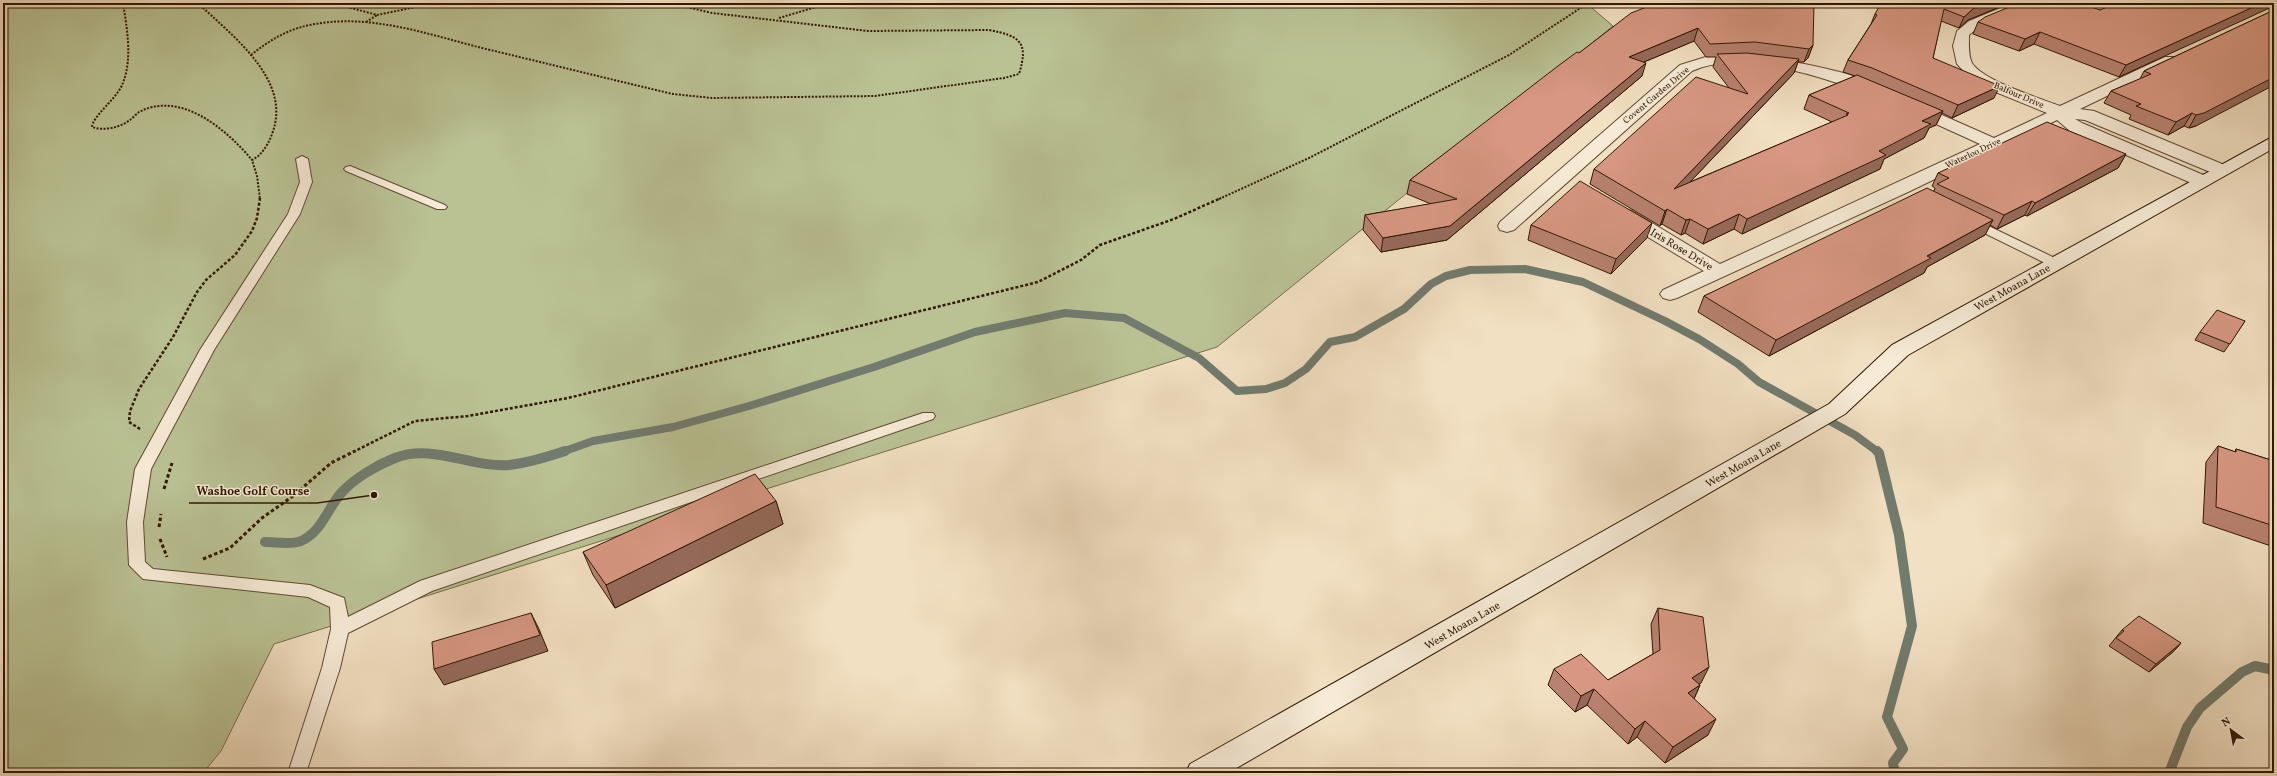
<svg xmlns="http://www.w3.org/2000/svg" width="2277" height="776" viewBox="0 0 2277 776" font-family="Vollkorn,serif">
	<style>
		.green { fill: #bac294; stroke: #766c4c }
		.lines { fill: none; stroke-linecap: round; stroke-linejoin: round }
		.stream-far1 { stroke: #717b6e; stroke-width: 8 }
		.stream { stroke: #717b6e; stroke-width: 10 }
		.lane-casing { stroke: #614933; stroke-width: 2 }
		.street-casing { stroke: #614933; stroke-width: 2 }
		.secondary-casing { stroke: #311703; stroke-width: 2 }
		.path-far2 { stroke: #311703; stroke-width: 2; stroke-dasharray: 2 1.5; stroke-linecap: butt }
		.path-far1 { stroke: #311703; stroke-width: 2.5; stroke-dasharray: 3 2; stroke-linecap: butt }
		.path { stroke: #311703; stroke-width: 3; stroke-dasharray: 3.5 2.5; stroke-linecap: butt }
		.lane { fill: #f7ebd7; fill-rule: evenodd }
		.street { fill: #f7ebd7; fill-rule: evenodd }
		.secondary { fill: #f7ebd7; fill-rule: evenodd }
		.wall { fill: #b98270; stroke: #311703 }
		.shaded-wall { fill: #966a5b; stroke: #311703 }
		.building { fill: #d79782; stroke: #311703 }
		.labels { text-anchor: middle; stroke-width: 3; stroke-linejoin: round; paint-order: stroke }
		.far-street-label { font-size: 9px; fill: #311703; stroke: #f7ebd7 }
		.street-label { font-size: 11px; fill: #311703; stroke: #f7ebd7 }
		.leader { fill: none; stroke: #311703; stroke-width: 1.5 }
		.callout-dot { fill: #311703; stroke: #f7ebd7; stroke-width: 1.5 }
		.callout-label { font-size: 12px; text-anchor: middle; font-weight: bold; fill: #311703; stroke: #f7ebd7; stroke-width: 3; stroke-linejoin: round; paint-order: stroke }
	</style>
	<rect width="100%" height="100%" fill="#f2e0c2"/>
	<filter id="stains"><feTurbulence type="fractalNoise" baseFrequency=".005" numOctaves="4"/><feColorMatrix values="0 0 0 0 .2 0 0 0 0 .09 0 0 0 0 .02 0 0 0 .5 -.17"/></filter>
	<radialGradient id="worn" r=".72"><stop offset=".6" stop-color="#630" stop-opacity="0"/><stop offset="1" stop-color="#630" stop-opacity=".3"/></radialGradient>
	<path class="green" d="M3 3H1586L1613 26 1217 347 274 644 221 751 203 773H3Z"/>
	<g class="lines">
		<path class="stream-far1" d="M562 452 593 441 673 427 749 406 874 367 975 332 1065 313 1124 318 1199 358 1237 391 1266 389 1285 383 1306 369 1330 342 1355 337 1404 309 1431 284 1446 276 1470 270 1525 269 1583 282 1665 321 1699 339 1738 364 1759 382 1855 435 1878 452"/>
		<path class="stream" d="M1877 451 1879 453 1899 535 1912 626 1887 717 1903 749 1893 763 1895 773
			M265 542C275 542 292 545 301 541 322 532 328 507 342 492 355 478 377 465 395 458 432 443 471 468 509 465 527 463 547 457 565 451
			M2169 773 2187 727 2200 708 2242 672 2255 666 2274 670"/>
		<defs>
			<path id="lane" d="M302 156 308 159 312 182 300 214 214 350 151 469 143 522 145 562 153 569 310 585 344 598 348 617 420 581 923 413H933L935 416 933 419 432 591 348 633 340 668 306 773H288L322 668 331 629 330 607 308 597 143 579 129 565 127 522 135 469 200 350 288 214 300 182 296 159Z
				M350 166 445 205 447 207 445 209H437L346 171 344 169 346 167Z
				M1970 217 2059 260 2061 263 2055 267 2051 266 1966 224 1964 221Z"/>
			<path id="street" d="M2013 3H2032L2030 6 1979 27 1969 35C1969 44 1968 55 1972 63 1983 81 2040 98 2060 106L2165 57H2175L2178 60 2175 63 2080 109 2094 111 2227 166 2230 170 2227 174H2215L2085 120 2075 119 2082 123 2208 177 2211 181 2208 185H2196L2070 131 2057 120 1908 192 1677 298 1670 300 1663 298 1660 294 1663 290 1704 271 1618 219 1616 215 1618 211 1625 209 1632 211 1720 264 1980 144 1905 110 1903 107 1905 104H1917L1994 138 2047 113 1993 91 1971 79 1957 64 1953 46 1957 31 1969 21Z
				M1739 54C1763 56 1868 72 1880 90L1878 93 1872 95C1859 92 1847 85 1834 82 1794 69 1731 53 1692 71L1514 230 1507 232 1500 230 1498 226 1500 222 1680 65 1709 56Z"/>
			<path id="secondary" d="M2274 136V148L1908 355 1845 414 1228 773H1186L1190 764 1829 404 1892 345Z"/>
		</defs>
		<use href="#lane" class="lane-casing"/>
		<use href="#street" class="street-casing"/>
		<use href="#secondary" class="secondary-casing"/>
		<path class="path-far2" d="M123 3C127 29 133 60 122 85 117 98 92 117 92 127 104 131 119 128 130 120 133 118 136 114 139 112 181 90 227 130 252 160
			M198 3C232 36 293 80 272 134 268 145 262 155 252 160L257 176 260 199
			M333 3 377 15 435 3
			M779 18 829 3
			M366 22 377 15
			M251 55C271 39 290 28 315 24 372 14 427 34 482 48 545 63 609 79 673 94L712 98 875 96 1004 78 1019 74C1029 42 1020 36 989 30L868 31 712 13 670 3
			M1219 199 1309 158 1509 55 1582 7 1581 3"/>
		<path class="path-far1" d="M140 429 129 422 130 411 139 389 173 337 197 292 206 280 235 255 252 231 257 218 260 198
			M353 452 415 421 468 416 568 398 1038 282 1081 260 1100 245 1174 219 1221 198"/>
		<path class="path" d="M164 489 172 463
			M159 527 161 514
			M160 539 167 557
			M203 559 230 548 262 518 293 496 331 463 355 451"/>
		<use href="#lane" class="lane"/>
		<use href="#street" class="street"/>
		<use href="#secondary" class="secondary"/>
	</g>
	<path class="wall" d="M1657 3 1813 45 1808 58 1804 62H1798L1794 73 1690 182 1832 122 1804 109 1809 95 1855 76 1843 72 1848 60 1871 24 1875 14 2009 3 1968 20 1959 28 1941 21 1933 58 1994 98 1952 118 1942 113 1936 125 1929 128 1924 138 1884 159 1880 169 1742 234 1734 229 1703 244 1685 233 1681 235 1662 224 1660 226 1590 184 1594 169 1729 88 1713 67 1716 57H1706L1694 41 1644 62 1642 76 1447 240 1381 252 1363 230 1365 215 1431 204 1407 194 1410 180 1579 53Z
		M2274 3 2119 77 2034 44 2019 51 1973 34 1978 22 2100 10Z
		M2274 10 2196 126 2189 128 2184 126 2168 135 2129 119 2131 115 2104 103 2111 91 2140 79 2144 71Z
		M2126 154 2118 168 2027 216 2025 215 1997 229 1990 225 1985 235 1927 267 1924 273 1769 356 1698 312 1704 296 1934 191 1935 188 1932 186 1938 173Z
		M1531 225 1647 238 1611 274 1528 240Z
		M2245 321 2224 352 2195 340 2200 332Z
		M2218 446 2235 452 2236 449 2274 461V547L2203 523 2206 462Z
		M776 501 783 524 615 608 593 575 583 552Z
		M1658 608 1701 683 1699 684 1700 685 1694 699 1708 735 1665 763 1637 737 1628 744 1587 705 1575 712 1548 685 1554 669 1608 680 1653 654 1651 624Z
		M2122 630 2181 643 2174 651 2149 672 2109 646Z"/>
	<path class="shaded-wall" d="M1986 3H2009L1968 20 1959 28 1964 17 1974 8Z
		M2262 3H2274V6L2119 77 2126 65Z
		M1698 28 1694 41 1625 70 1629 57Z
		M2040 32 2034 44 2019 51 2025 39Z
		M1813 45 1808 58 1804 62 1809 49Z
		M1799 59 1794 73 1670 203 1674 189Z
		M1646 63 1642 76 1447 240 1381 252 1383 238 1450 226Z
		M2274 77V85L2196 126 2189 128 2196 115Z
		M2000 86 1994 98 1952 118 1958 105Z
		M1943 111 1936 125 1929 128 1924 138 1884 159 1880 169 1742 234 1747 219 1879 151 1922 121Z
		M2192 113 2184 126 2168 135 2176 122Z
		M2126 154 2118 168 2027 216 2035 203Z
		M2032 201 2025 215 1997 229 2004 215Z
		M1667 209 1662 224 1660 226 1665 211Z
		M1739 214 1734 229 1703 244 1708 229Z
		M1690 219 1685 233 1681 235 1686 220Z
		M1993 220 1985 235 1927 267 1924 273 1769 356 1776 340Z
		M1652 223 1647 238 1611 274 1616 259Z
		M776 501 783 524 615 608 606 585Z
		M531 613 539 629 548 651 444 685 434 669Z
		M2181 643 2174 651 2149 672 2156 664Z
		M1709 667 1701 683 1685 694 1692 678Z
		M1700 685 1693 701 1688 693Z
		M1594 689 1587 705 1575 712 1581 696Z
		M1716 719 1708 735 1665 763 1673 747Z
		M1645 721 1637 737 1628 744 1635 729Z"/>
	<path class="building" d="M1657 3H1814L1813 45 1809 49 1755 42 1710 44 1698 28 1629 57 1646 63 1450 226 1383 238 1365 215 1457 199 1410 180 1558 66 1577 52 1579 53 1631 13Z
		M1881 3H1986L1974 8 1964 17 1944 9 1933 58 2000 86 1958 105 1872 68 1848 60 1877 15 1875 14Z
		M2019 3H2080L2100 10 2116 3H2262L2126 65 2040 32 2025 39 1978 22 1985 17Z
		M2274 10V77L2204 113 2196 115 2192 113 2176 122 2136 106 2141 104 2111 91 2151 74 2144 71Z
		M1747 53 1799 59 1674 189 1848 115 1846 114 1849 113 1809 95 1857 75 1943 111 1922 121 1931 124 1879 151 1886 155 1747 219 1739 214 1708 229 1690 219 1686 220 1667 209 1665 211 1594 169 1696 77 1748 94 1717 54Z
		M2047 122 2126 154 2035 203 2032 201 2004 215 1937 184 1949 178 1938 173Z
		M1580 181 1652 223 1616 259 1531 225Z
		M1927 188 1993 220 1927 256 1931 258 1776 340 1704 296Z
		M2217 310 2245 321 2230 344 2200 332Z
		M2218 446 2236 452V449L2274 461V526L2216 507Z
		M755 474 776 501 606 585 583 552Z
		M1658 608 1703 617 1709 667 1692 678 1700 685 1688 693 1716 719 1673 747 1645 721 1635 729 1594 689 1581 696 1554 669 1581 654 1608 680 1660 650Z
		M531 613 540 635 434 669 432 642Z
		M2139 616 2181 643 2156 664 2116 638 2124 631 2122 630Z"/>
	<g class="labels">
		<g class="far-street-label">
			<text transform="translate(1656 95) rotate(-40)" y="3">Covent Garden Drive</text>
			<text transform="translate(2019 95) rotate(23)" y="3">Balfour Drive</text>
			<text transform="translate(1973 153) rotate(-25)" y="3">Waterloo Drive</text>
		</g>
		<g class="street-label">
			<text transform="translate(1682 249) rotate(31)" y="4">Iris Rose Drive</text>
			<text transform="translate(2012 287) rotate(-29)" y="4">West Moana Lane</text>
			<text transform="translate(1743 463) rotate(-30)" y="4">West Moana Lane</text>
			<text transform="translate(1462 625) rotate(-30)" y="4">West Moana Lane</text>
		</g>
	</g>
	<path class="leader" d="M374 495L317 503H189"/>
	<circle class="callout-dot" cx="374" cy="495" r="4"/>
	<g class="callout-label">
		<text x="253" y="495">Washoe Golf Course</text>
	</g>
	<rect width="2277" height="776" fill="none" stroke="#f2e0c2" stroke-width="16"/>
	<rect x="4" y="4" width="2269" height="768" fill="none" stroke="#311703" stroke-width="2"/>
	<rect x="8" y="8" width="2261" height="760" fill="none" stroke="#311703"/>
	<g transform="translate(2231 730) rotate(328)" stroke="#f7ebd7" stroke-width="3" paint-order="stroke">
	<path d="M0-3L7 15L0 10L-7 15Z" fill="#311703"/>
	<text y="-6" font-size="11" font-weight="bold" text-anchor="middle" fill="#311703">N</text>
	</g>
	<rect width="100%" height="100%" filter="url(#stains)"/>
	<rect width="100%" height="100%" fill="url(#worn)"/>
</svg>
